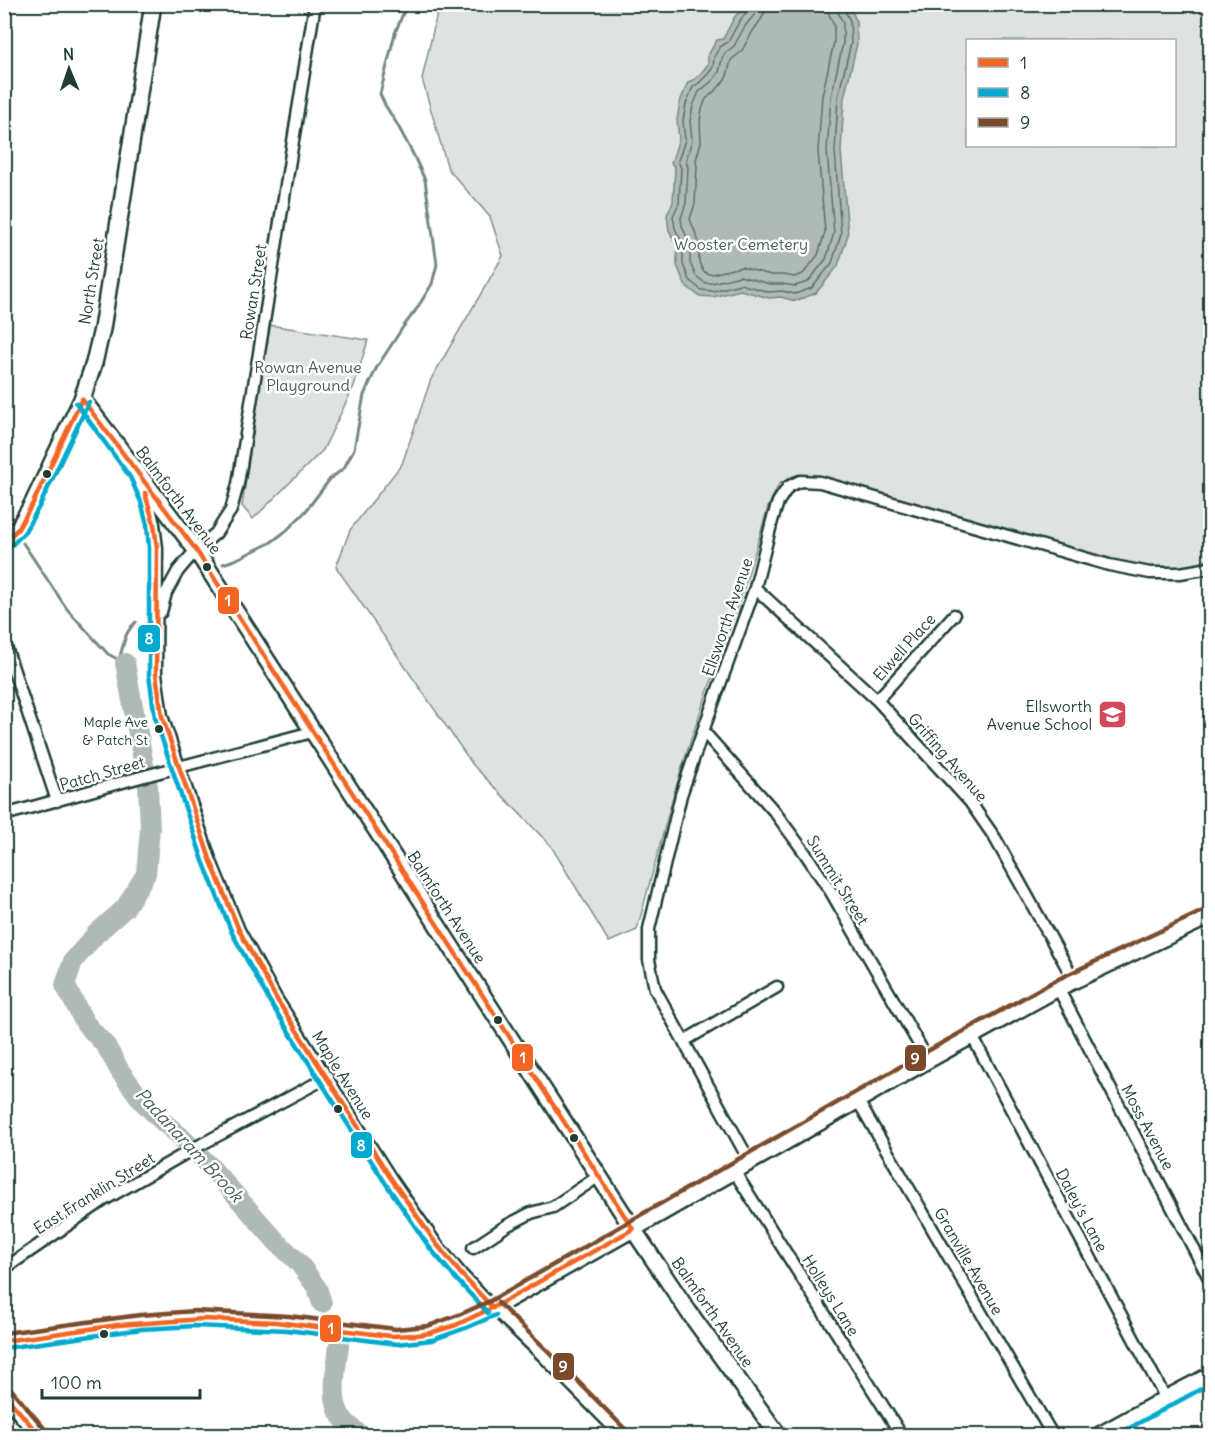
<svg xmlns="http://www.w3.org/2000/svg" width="1215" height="1440" viewBox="0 0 1215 1440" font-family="Delius,sans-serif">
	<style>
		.green { fill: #dee3e2; stroke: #7e908b; stroke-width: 1.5; fill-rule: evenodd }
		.water { fill: #afbab7; stroke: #758883; stroke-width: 1.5 }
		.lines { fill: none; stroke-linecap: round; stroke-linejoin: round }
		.shore { stroke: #596f68; stroke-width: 1.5 }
		.stream { stroke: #758883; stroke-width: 3 }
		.river { stroke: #afbab7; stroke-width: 20 }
		.street-casing { stroke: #1f3d34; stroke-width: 15 }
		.secondary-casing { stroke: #1f3d34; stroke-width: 20 }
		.primary-casing { stroke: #1f3d34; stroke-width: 21 }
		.street { stroke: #fff; stroke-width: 10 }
		.secondary { stroke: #fff; stroke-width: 15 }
		.primary { stroke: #fff; stroke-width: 16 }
		.bus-1-casing { stroke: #fff; stroke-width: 9 }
		.bus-2-casing { stroke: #fff; stroke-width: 9 }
		.bus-3-casing { stroke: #fff; stroke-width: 9 }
		.bus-1 { stroke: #f26522; stroke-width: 4.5 }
		.bus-2 { stroke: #00a9ce; stroke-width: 4.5 }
		.bus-3 { stroke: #7a4b2a; stroke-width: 4.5 }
		.bus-dot { fill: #1f3d34; stroke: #fff; stroke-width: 2 }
		.labels { text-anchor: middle; stroke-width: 5; stroke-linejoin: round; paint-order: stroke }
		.bus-label { font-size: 14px; fill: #1f3d34; stroke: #fff; text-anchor: end }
		.park-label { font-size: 16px; fill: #455e57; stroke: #fff }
		.street-label { font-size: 16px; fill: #1f3d34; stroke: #fff }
		.poi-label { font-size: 16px; fill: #1f3d34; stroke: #fff; text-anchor: end }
		.water-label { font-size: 18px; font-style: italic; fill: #4a625b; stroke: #fff }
		.line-badge { stroke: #fff; stroke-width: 2 }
		.badge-label { font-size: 16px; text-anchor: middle; font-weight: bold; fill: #fff }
	</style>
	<rect width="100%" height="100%" fill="#fff"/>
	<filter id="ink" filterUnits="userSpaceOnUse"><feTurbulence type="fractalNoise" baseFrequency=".0167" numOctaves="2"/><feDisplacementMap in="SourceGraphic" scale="12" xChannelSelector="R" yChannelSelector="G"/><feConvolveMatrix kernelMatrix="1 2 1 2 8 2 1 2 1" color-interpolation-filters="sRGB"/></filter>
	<g filter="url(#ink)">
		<path class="green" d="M439 5H1210V559C1174 575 1139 565 1102 558L819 476H793L779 484 768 507 746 582 692 736 672 800 637 930 609 942 551 846 473 765 336 567 350 530 402 464 431 379 503 256 490 217 448 169 422 79ZM968 40H1174V146H968Z
			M269 325 368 340 354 386 323 450 253 519 242 506Z"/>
		<path class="water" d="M793 5 798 6 802 4 849 5 856 20 857 44 844 98 841 151 848 235 838 266 816 293 795 301 781 297 769 298 740 290 713 297 699 296 685 285 677 265V247L669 230 667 215 673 202 675 168 671 163 679 139 677 120 680 102 688 82 695 79 703 71 708 64V55L717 40 723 39 734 18 745 5Z"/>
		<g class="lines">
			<path class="shore" d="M749 4 748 10 739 22 728 42 720 47 714 57 713 67 708 74 699 83 693 87 686 104 683 121 685 140 678 161 681 168 679 203 673 216 675 228 683 245V264L689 280 701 290 713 291 740 284 769 292 782 291 795 294 812 288 832 263 841 234 835 151 838 97 851 43 850 21 844 9V4
				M757 4 755 14 745 26 734 46 725 53 722 59 719 72 713 80 699 92 693 106 690 121 692 141 686 160 688 168 686 203 681 218 682 226 690 244V263L696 276 705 283H712L740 276 770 284H782L795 286 808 282 826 259 834 233 827 151 831 97 843 43V23L837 10V4
				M766 4 765 12 762 18 753 31 741 52 731 60 727 76 720 86 706 99 702 109 700 121 701 142 696 160 697 167 695 204 690 219 699 242V262L703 271 708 274H712L741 267 771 275H783L794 277 803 274 818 255 825 232 818 151 822 96 834 42V25L828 12V4"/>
			<path class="stream" d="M23 543 67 609 108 654 125 663
				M223 564 237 559 270 543 286 531 305 512 330 479 344 468 354 449 364 395 377 367 403 327 416 310 432 284 437 264 425 180 413 154 397 124 385 105 380 94 395 33 407 4
				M125 662 120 656C125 642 124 632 136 622"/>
			<path class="river" d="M125 663 148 787 150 828 146 874 125 908 96 934 73 961 65 985 85 1023 106 1046 120 1071 143 1102 162 1121 180 1136 206 1162 277 1242 299 1263 317 1288 322 1303
				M339 1345C337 1365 329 1398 341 1416 346 1424 354 1430 362 1436"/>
			<defs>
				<path id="street" d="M141 484 148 500 154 524 157 548 156 674 162 716 210 859 239 930 276 998 390 1177 435 1242 461 1274 493 1308 542 1355 622 1436
					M755 588 877 700 970 802 995 838 1074 980
					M161 612 166 593 178 571 196 550 216 533 231 510 238 484 315 4
					M4 641 57 801
					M877 700 954 615
					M703 731 774 811 805 853 831 892 928 1060
					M4 815 137 778 312 732
					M1058 988 1210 1280
					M972 1036 1166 1399
					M684 1041 777 987
					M858 1101 1053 1436
					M750 1162 655 989 649 960V929L681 795 703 731 755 588 772 521 778 502 788 487 800 481 820 482 1109 565 1150 573H1180L1210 568
					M734 1171 902 1436
					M473 1248 506 1226 531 1213 553 1207 599 1176
					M4 1269 104 1200 202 1144 328 1077"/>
				<path id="secondary" d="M82 399 196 550 633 1229 688 1311 779 1436
					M4 543 18 529 33 503 82 399 94 363 102 329 153 4
					M4 1341 141 1322 195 1318 232 1319 288 1323 369 1334 396 1337 430 1333 464 1321 493 1308 633 1229 928 1060 1058 988 1210 916
					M4 1393 40 1436"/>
				<path id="primary" d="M1099 1436 1166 1399 1210 1376"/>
			</defs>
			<use href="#street" class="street-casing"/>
			<use href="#secondary" class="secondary-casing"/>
			<use href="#primary" class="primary-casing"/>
			<use href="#street" class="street"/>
			<use href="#secondary" class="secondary"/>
			<use href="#primary" class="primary"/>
			<defs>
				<path id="bus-1" d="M82 399 196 550 633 1229
					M145 493 154 524 157 548 156 674 162 716 210 859 239 930 276 998 390 1177 435 1242 461 1274 493 1308
					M4 542 18 529 33 503 82 399
					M4 1341 118 1325 203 1319 276 1322 390 1336 417 1335 430 1333 456 1325 494 1307 633 1229
					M4 1394 40 1436"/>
				<path id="bus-2" d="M76 403 130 477 141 502 147 525 149 548V675L155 718 203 861 232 933 270 1002 384 1181 429 1247 456 1279 488 1313
					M9 548 24 533 39 507 89 402
					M5 1348 142 1329 195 1326 287 1330 397 1344 432 1340 466 1328 496 1315
					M1115 1436 1210 1384"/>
				<path id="bus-3" d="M498 1303 547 1350 627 1431
					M4 1333 140 1315 195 1311 289 1316 396 1329 428 1326 461 1314 490 1301 924 1053 1054 981 1207 909
					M10 1388 44 1428"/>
			</defs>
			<use href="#bus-1" class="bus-1-casing"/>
			<use href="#bus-2" class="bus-2-casing"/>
			<use href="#bus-3" class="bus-3-casing"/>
			<use href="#bus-1" class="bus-1"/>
			<use href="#bus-2" class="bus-2"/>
			<use href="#bus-3" class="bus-3"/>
		</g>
	</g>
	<defs>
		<symbol id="school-square" viewBox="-11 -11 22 22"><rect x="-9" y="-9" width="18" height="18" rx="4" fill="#d1495b" stroke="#fff"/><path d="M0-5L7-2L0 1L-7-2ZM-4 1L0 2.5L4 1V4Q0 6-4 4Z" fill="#fff"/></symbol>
	</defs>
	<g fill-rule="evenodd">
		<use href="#school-square" x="1096" y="698" width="33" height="33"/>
	</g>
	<g class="bus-dot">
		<circle cx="47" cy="474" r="5"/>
		<circle cx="207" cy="567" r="5"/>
		<circle cx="159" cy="729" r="5"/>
		<circle cx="498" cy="1020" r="5"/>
		<circle cx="338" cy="1109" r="5"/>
		<circle cx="574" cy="1138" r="5"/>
		<circle cx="104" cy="1334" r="5"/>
	</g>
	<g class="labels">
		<g class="bus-label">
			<text x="148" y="727">Maple Ave<tspan x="148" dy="18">&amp; Patch St</tspan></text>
		</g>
		<g class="park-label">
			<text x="741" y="250">Wooster Cemetery</text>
			<text x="308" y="373">Rowan Avenue<tspan x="308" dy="18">Playground</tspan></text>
		</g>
		<g class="street-label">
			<text transform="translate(91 281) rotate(-81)" y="6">North Street</text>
			<text transform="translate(253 292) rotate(-81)" y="6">Rowan Street</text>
			<text transform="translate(179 500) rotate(53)" y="6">Balmforth Avenue</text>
			<text transform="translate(727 617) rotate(-71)" y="6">Ellsworth Avenue</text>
			<text transform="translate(904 647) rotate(-48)" y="6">Elwell Place</text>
			<text transform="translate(948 757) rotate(49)" y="6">Griffing Avenue</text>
			<text transform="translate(102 773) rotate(-16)" y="6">Patch Street</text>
			<text transform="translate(838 880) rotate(58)" y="6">Summit Street</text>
			<text transform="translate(447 907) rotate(57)" y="6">Balmforth Avenue</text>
			<text transform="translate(343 1075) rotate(58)" y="6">Maple Avenue</text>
			<text transform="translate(1148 1127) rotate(62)" y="6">Moss Avenue</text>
			<text transform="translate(94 1193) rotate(-32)" y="6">East Franklin Street</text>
			<text transform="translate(1082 1210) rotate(62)" y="6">Daley's Lane</text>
			<text transform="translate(969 1261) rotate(60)" y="6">Granville Avenue</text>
			<text transform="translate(831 1295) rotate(58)" y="6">Holleys Lane</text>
			<text transform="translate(713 1312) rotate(55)" y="6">Balmforth Avenue</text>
		</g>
		<g class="poi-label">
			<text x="1092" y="712">Ellsworth<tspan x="1092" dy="18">Avenue School</tspan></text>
		</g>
		<g class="water-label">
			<text transform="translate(189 1145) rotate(47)" y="6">Padanaram Brook</text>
		</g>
	</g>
	<g class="line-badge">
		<rect x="217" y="586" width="23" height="29" rx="6" fill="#f26522"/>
		<rect x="137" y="624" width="24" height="29" rx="6" fill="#00a9ce"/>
		<rect x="511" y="1043" width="23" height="29" rx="6" fill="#f26522"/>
		<rect x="904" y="1044" width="23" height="28" rx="6" fill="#7a4b2a"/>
		<rect x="350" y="1131" width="23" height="28" rx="6" fill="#00a9ce"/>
		<rect x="319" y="1314" width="23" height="29" rx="6" fill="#f26522"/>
		<rect x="552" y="1352" width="23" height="29" rx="6" fill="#7a4b2a"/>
	</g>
	<g class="badge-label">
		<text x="228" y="606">1</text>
		<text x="149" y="644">8</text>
		<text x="523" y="1063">1</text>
		<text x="915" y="1064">9</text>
		<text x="361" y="1151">8</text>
		<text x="331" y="1334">1</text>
		<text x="563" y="1372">9</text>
	</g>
	<rect width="1215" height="1440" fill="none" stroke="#fff" stroke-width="24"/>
	<rect x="12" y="12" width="1191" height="1416" fill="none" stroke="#1f3d34" stroke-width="2" filter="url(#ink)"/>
	<rect x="966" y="39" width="210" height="108" fill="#ffffff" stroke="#a5b1ae" stroke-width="1.5"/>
	<rect x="978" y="58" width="30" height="9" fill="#f26522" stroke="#a5b1ae" stroke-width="1.5"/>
	<text x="1020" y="69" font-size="18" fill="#1f3d34">1</text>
	<rect x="978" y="88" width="30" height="9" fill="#00a9ce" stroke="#a5b1ae" stroke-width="1.5"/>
	<text x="1020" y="99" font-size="18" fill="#1f3d34">8</text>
	<rect x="978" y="118" width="30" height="9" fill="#7a4b2a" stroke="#a5b1ae" stroke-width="1.5"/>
	<text x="1020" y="129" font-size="18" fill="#1f3d34">9</text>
	<g transform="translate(69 69) rotate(358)" stroke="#ffffff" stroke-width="4.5" paint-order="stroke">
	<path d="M0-4.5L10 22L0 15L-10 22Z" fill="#1f3d34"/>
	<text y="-9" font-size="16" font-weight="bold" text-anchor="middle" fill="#1f3d34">N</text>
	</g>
	<path d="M42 1389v9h158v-9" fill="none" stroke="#1f3d34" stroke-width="3"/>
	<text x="51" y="1389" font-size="18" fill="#1f3d34" stroke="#ffffff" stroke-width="4.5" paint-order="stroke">100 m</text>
</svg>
